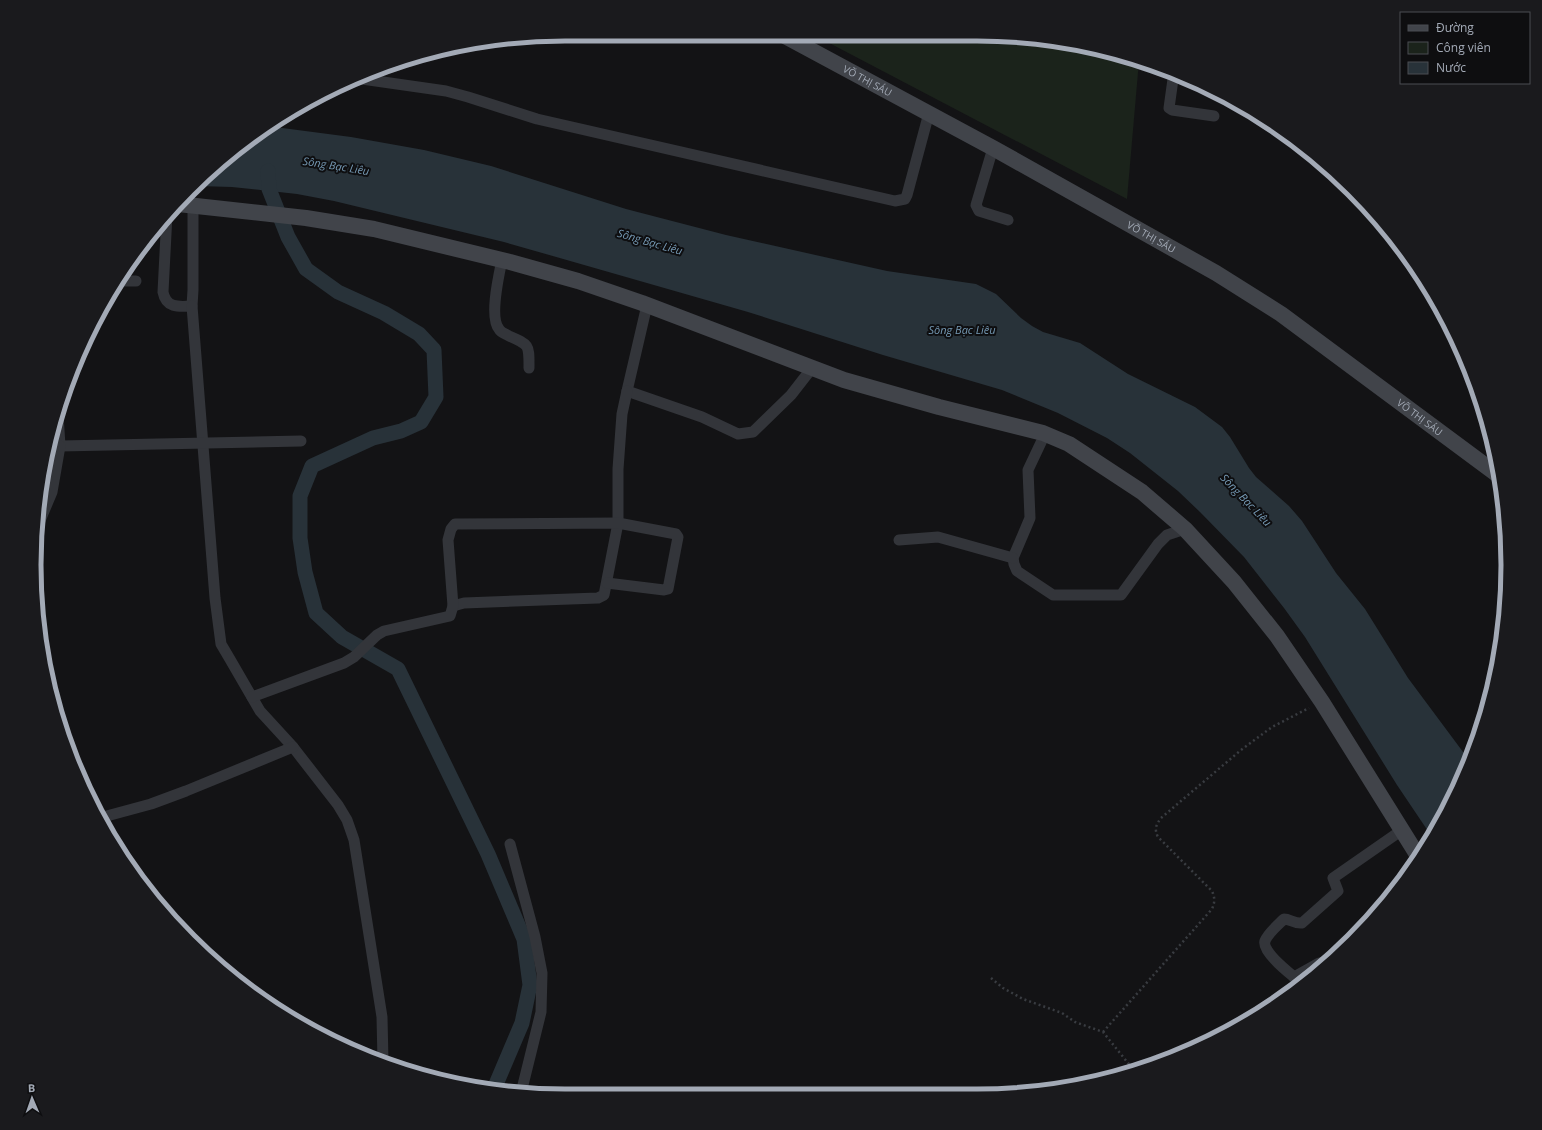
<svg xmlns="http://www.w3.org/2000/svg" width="1542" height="1130" viewBox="0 0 1542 1130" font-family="'Open Sans',sans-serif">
	<rect width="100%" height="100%" fill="#131315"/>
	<polygon fill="#1b231b" points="814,35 1012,35 1114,52 1139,61 1127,199"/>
	<polygon fill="#283239" points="267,126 351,137 424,150 491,166 626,209 726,235 887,271 976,284 996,294 1021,318 1032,326 1043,332 1080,343 1128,374 1195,407 1222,427 1230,437 1249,468 1256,477 1289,506 1302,521 1336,573 1365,609 1408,678 1469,760 1437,830 1432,837 1397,785 1305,637 1284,608 1244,557 1200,512 1178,491 1130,453 1107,438 1058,413 1002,390 883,355 748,312 504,242 334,201 297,194 232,187 198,186"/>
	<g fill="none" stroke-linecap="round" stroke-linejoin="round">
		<polyline stroke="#283239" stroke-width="15" points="268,171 269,189 288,237 306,269 338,292 384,313 419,334 434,350 436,397 421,422 401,431 373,438 312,466 300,496 300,538 305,572 316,613 342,637 398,669 488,854 524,939 530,985 522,1023 494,1089"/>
		<g stroke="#393c41" stroke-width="2.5" stroke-dasharray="2 3" stroke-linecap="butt">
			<polyline points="991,978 1003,988 1023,999 1062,1013 1075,1022 1103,1032 1132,1068"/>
			<path d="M 1103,1032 L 1212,909 C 1215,902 1215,898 1212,891 L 1158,837 C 1154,829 1156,825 1161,818 L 1241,750 L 1272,727 L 1309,708"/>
		</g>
		<g stroke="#33353a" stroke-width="11">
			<polyline points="1174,72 1169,108 1172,110 1214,116"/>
			<polyline points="355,78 446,91 468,97 537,119 895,201 905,199 907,195 929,113"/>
			<polyline points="993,148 976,205 979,211 1008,220"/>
			<path d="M 167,214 L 163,292 C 166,308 178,307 192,306 L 193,290 L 193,205"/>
			<path d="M 502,260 C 499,275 489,317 499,329 C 501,333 506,334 509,336 C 530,345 529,345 529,368"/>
			<polyline points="122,281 136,281"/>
			<polyline points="647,305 627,391 702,417 738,434 753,432 791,395 812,368"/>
			<polyline points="192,306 215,598 221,644 231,661 260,711 293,747 338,805 347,820 354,840 382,1017 383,1061"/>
			<polyline points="58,414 60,446 301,441"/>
			<polyline points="1045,434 1028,470 1030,518 1013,558 1014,564 1017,571 1053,595 1121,595 1158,544 1167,535 1185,529"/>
			<polyline points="39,523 52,492 60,446"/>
			<polyline points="899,540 938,537 1013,558"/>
			<polyline points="453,606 464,603 598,598 604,595 618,523 618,469 622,414 627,391"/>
			<polyline points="252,697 344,663 354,657 377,635 384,631 450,616 453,606 448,540 451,529 455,524 618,523 676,534 678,537 668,589 664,590 607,583"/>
			<polyline points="103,817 151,804 186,791 293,747"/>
			<polyline points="510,844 535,937 542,973 541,1012 521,1093"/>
			<polyline points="1294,977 1319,963 1328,961"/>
			<path d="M 1303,984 C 1294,977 1261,952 1265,941 C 1268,933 1278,925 1284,919 C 1290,919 1295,924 1302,923 L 1338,891 L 1333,878 L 1402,830"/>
		</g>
		<g stroke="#41444a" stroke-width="16">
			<path id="s1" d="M 783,35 L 993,148 L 1216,273 L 1281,314 L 1498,475"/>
			<polyline points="178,204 306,218 374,229 510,262 578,281 642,303 844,380 939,407 1043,433 1069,444 1142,492 1185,529 1234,582 1277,636 1322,702 1418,856"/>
		</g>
	</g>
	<g text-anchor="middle" stroke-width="4" stroke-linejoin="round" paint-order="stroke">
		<g font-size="10" fill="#a3aab6" stroke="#0e0e10">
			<text dy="4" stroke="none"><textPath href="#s1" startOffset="96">VÕ THỊ SÁU</textPath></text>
			<text dy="4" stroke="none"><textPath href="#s1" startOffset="420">VÕ THỊ SÁU</textPath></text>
			<text dy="4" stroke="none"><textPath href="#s1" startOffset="744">VÕ THỊ SÁU</textPath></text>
		</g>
		<g font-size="11" font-style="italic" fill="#769ab5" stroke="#0e0e10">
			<text transform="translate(336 166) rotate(9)" y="4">Sông Bạc Liêu</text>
			<text transform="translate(650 242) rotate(16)" y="4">Sông Bạc Liêu</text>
			<text x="962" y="334">Sông Bạc Liêu</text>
			<text transform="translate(1246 500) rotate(46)" y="4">Sông Bạc Liêu</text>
		</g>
	</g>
	<path d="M0 0H1542V1130H0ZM565 41H977A524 524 0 0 1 1501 565V565A524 524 0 0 1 977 1089H565A524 524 0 0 1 41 565V565A524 524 0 0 1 565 41Z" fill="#1a1a1d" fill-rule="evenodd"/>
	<path fill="none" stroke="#a3aab6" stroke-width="5" d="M565 41H977A524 524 0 0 1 1501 565V565A524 524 0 0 1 977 1089H565A524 524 0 0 1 41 565V565A524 524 0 0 1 565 41Z"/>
	<rect x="1400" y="12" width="130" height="72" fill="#0e0e10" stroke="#4a4c52"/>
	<rect x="1408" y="25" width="20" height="6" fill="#41444a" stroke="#4a4c52"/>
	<text x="1436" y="32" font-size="12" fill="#a3aab6">Đường</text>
	<rect x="1408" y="42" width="20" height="12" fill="#1b231b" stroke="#4a4c52"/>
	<text x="1436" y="52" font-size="12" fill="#a3aab6">Công viên</text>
	<rect x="1408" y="62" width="20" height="12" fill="#283239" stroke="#4a4c52"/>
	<text x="1436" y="72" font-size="12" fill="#a3aab6">Nước</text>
	<g transform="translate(32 1098) rotate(358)" stroke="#0e0e10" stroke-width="3" paint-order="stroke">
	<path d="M0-3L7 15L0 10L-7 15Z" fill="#a3aab6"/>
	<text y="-6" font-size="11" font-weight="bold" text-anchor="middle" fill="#a3aab6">B</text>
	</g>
</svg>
